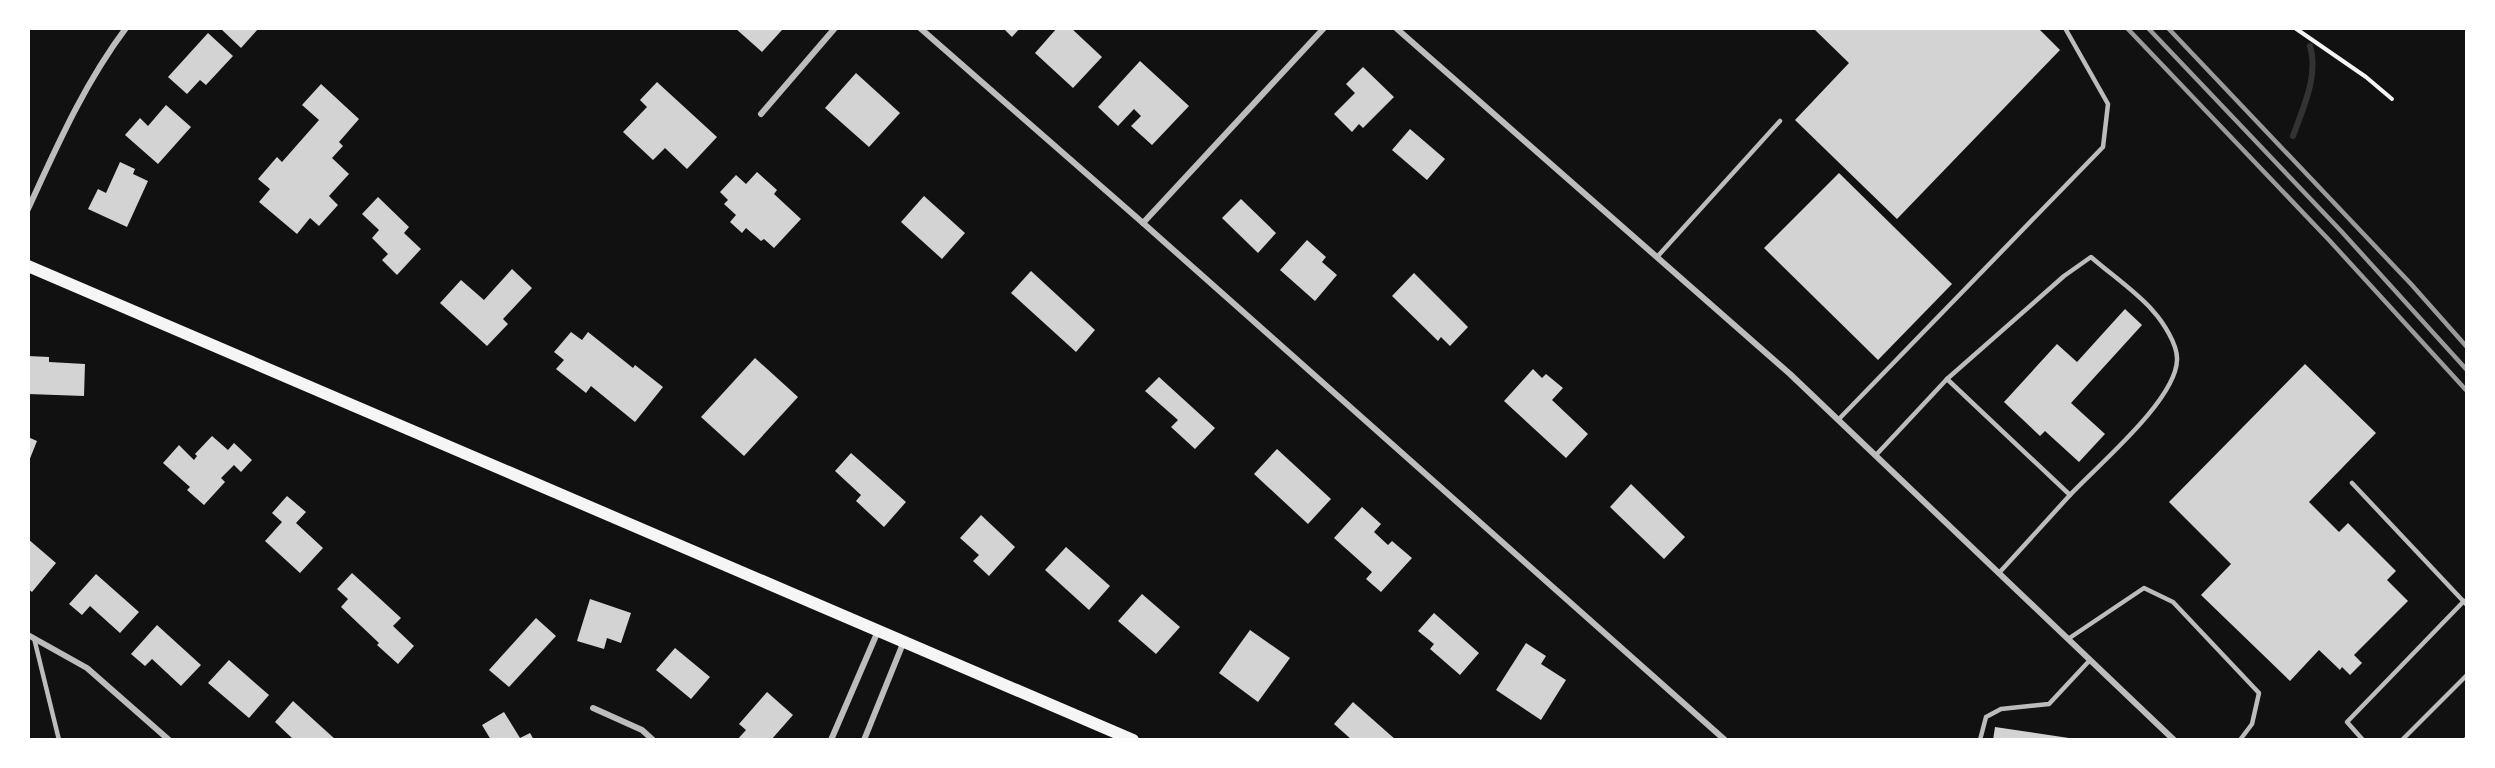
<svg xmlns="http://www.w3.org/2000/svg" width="2495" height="768" viewBox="0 0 2495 768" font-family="'Exo 2',sans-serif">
	<rect width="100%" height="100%" fill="#111"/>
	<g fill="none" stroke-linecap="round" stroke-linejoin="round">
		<path stroke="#333" stroke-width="6" d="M 2293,136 C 2303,108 2319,75 2310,46"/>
	</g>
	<g fill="#d3d3d3">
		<polygon points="220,28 259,28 241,48"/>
		<polygon points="735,28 781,28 782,30 762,52"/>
		<polygon points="1003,28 1020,28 1012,37"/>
		<polygon points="1057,28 1071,28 1102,57 1073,88 1035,53"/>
		<polygon points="1813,28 2038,28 2060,50 1897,219 1795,120 1849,63"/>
		<polygon points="208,33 233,56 206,85 200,80 187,94 168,77"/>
		<polygon points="1140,61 1189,106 1152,145 1131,126 1141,116 1134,109 1118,126 1098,107"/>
		<polygon points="1363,67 1394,97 1363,128 1359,124 1352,132 1334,114 1355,93 1346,84"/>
		<polygon points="856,73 900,113 869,147 825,108"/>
		<polygon points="657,82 717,137 687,169 665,148 653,160 623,132 647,107 640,100"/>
		<polygon points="321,84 359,119 339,142 343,146 332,158 349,174 329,196 338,205 319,226 310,218 297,234 259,202 270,189 258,179 277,157 282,162 319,120 302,105"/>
		<polygon points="166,105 191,127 158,164 125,135 140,118 148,126"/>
		<polygon points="1410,129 1445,159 1427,180 1392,150"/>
		<polygon points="120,162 135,169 133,174 148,181 127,227 88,209 98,189 106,193"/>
		<polygon points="757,172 777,190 774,194 801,219 774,248 764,239 761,241 746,228 742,233 730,222 736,215 724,204 728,200 720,192 736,175 746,184"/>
		<polygon points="1839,173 1952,284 1878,360 1764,248"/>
		<polygon points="924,196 965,233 942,259 901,222"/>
		<polygon points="378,197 409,227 404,233 421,249 397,275 382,260 388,254 372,238 379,230 362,214"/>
		<polygon points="1241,199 1276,233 1258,253 1222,218"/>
		<polygon points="1307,240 1326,257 1322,262 1337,275 1315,301 1280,270"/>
		<polygon points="512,269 532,288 503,319 508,324 487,346 440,303 461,280 484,300"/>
		<polygon points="1031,271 1095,330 1076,352 1011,293"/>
		<polygon points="1414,273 1468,327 1450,346 1441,337 1438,341 1392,296"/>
		<polygon points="2125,309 2142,325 2071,403 2105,434 2079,462 2045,431 2040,436 2004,402 2057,344 2077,362"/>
		<polygon points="571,332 582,340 588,332 633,368 635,365 663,387 635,422 591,386 586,393 556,369 564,360 554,352"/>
		<polygon points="28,356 49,357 49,362 85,364 84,396 28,394"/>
		<polygon points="755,358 798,397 744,456 701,417"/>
		<polygon points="2305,364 2376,433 2309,502 2339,532 2348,523 2396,571 2387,580 2408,601 2354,655 2362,663 2350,675 2342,667 2340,670 2319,650 2290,681 2201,595 2231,564 2169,502"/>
		<polygon points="1533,369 1542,378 1546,374 1563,388 1552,400 1588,434 1566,458 1504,401"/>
		<polygon points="1159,377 1215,428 1195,449 1171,427 1178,420 1145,391"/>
		<polygon points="212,436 228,450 234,443 252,460 241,472 234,465 221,478 225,482 204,505 187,490 190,487 163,463 179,445 194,460 197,456 195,454"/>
		<polygon points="28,437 37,441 29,461 28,461"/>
		<polygon points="1277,449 1331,499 1308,524 1254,474"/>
		<polygon points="851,453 906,502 884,527 856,501 861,495 835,471"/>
		<polygon points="1631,484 1685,537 1664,559 1610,507"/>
		<polygon points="287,496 306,512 296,523 323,548 300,573 265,541 282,522 272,513"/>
		<polygon points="1362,507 1381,524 1374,532 1388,545 1392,541 1412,558 1381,592 1366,579 1372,572 1334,538"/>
		<polygon points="981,515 1015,547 989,576 973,561 979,555 960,538"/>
		<polygon points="28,539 56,563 32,592 28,589"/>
		<polygon points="1066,547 1110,586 1089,610 1045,570"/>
		<polygon points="352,573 401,618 393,626 414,646 398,664 377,645 379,643 341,607 348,599 337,589"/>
		<polygon points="96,574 139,612 120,633 90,606 82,615 69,604"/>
		<polygon points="1142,594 1180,627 1156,654 1118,621"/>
		<polygon points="590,599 631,613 621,643 607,638 604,649 577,641"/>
		<polygon points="1434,613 1479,653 1460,675 1430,649 1434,644 1418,631"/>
		<polygon points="536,618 556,636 509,687 489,670"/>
		<polygon points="157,625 201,665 181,686 152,659 145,666 131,654"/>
		<polygon points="1250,630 1290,658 1258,702 1219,673"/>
		<polygon points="1526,643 1546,656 1541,664 1566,680 1541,720 1496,690"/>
		<polygon points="675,648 710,677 691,699 656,670"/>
		<polygon points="229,660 269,695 249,718 208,683"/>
		<polygon points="767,692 793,715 771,740 737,740 746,730 739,724"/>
		<polygon points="293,701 336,740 294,740 275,722"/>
		<polygon points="1353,702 1396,740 1352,740 1334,724"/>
		<polygon points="504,712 520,738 530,733 534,740 491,740 482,725"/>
		<polygon points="1995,727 2069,738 2069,740 1993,740"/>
	</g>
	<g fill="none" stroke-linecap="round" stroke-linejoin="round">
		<polyline stroke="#f5f5f5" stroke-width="4" points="2295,28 2366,77 2392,99"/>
		<g stroke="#bcbcbc" stroke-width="4.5">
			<polyline points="1657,257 1780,121"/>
			<path d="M 1947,379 L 2064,276 L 2091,257 C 2109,273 2138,293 2153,311 C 2163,322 2178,345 2177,360 C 2176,400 2098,465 2070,495"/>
			<polyline points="1838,420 2103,147 2108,104 2065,28"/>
			<polyline points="1876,455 1947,379 2070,495 1999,573"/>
			<polyline points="2352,483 2466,604"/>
			<polyline points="34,638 59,740"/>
			<polyline points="2068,639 2144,588 2173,602 2259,693 2252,724 2240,740"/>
			<polyline points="1980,740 1986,717 2001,709 2049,704 2090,660"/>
			<polyline points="2363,740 2347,722 2464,601"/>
			<polyline points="2402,740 2466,676"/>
			<polyline points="2466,740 2466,739"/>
		</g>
		<g stroke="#bcbcbc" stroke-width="6">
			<polyline points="920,28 1143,223 1725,740"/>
			<polyline points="1396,28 1790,374 2174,740"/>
			<polyline points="761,114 835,28"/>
			<path d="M 28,209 C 57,146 84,84 126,28"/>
			<polyline points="1143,223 1324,28"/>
			<polyline points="28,635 87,668 169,740"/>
			<polyline points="593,708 642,730 653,740"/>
			<polyline points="831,740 878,631"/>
			<polyline points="864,740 904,641"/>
		</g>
		<polyline stroke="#f5f5f5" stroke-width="12" points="28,266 1133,740"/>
		<g stroke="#9a9a9a" stroke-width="4.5">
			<polyline points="2127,28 2329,240 2466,390"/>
			<polyline points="2148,28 2341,231 2466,369"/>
			<polyline points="2168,28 2411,284 2466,346"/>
		</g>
	</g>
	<rect width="2495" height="768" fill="none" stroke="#ffffff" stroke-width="60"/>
</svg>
